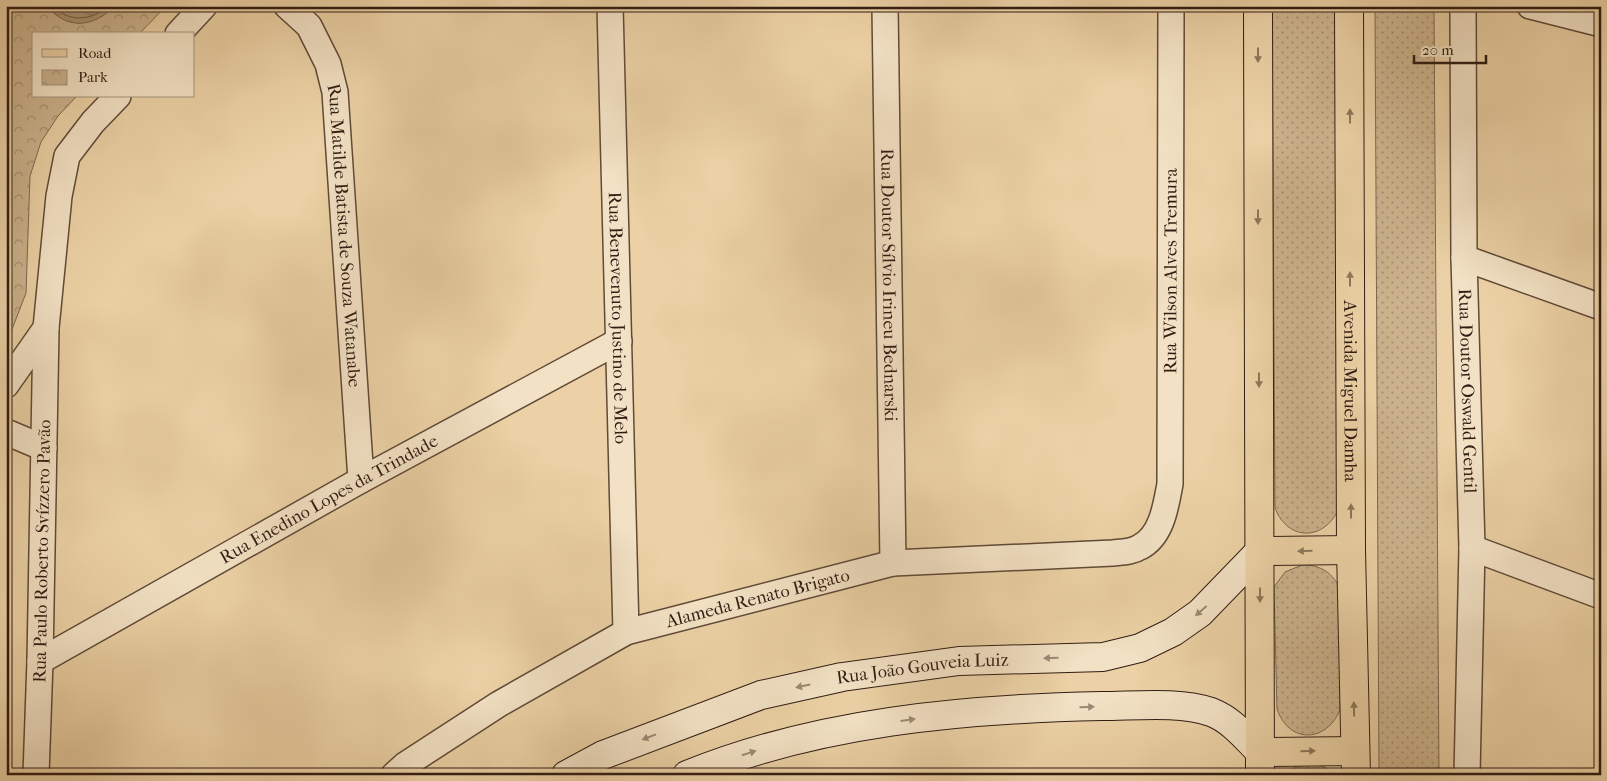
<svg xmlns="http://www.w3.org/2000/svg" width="1607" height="781" viewBox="0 0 1607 781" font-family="'IM FELL French Canon',serif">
	<defs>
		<pattern id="grass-dots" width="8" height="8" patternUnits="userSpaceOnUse" patternTransform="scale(1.25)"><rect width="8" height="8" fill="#cbb28c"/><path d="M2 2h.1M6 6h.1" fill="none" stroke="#a59071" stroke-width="1.8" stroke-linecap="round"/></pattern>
		<pattern id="park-crowns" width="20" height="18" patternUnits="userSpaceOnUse" patternTransform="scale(1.25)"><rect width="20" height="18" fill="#cbb28c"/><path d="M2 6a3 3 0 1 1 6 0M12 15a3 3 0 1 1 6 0" fill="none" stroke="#a59071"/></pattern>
		<pattern id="water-ripples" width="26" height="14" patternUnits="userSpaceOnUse" patternTransform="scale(1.25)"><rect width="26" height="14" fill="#ac9474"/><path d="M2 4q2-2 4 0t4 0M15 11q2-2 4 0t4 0" fill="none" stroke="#8d785e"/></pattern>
	</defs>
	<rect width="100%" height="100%" fill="#ebd1a5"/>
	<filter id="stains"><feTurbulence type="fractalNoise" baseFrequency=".004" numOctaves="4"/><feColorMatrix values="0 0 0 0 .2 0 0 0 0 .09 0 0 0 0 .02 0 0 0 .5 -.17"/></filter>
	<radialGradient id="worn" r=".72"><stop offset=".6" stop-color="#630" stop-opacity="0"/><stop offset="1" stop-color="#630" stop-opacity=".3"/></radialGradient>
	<g fill="url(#grass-dots)" stroke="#7e6850">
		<path d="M 1272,6 L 1337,6 L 1339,508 C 1325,541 1288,542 1275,508 Z"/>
		<polygon points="1375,6 1434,6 1439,775 1379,775"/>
		<path d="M 1302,565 C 1320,565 1330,571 1339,586 L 1340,710 C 1326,743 1289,744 1277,709 L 1274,587 L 1285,572 Z"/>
		<path d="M 1306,764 C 1318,764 1326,766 1335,775 L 1284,775 L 1296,766 Z"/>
	</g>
	<polygon fill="url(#park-crowns)" stroke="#7e6850" points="6,6 166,6 139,34 34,34 34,96 77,96 58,116 41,142 30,176 26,293 6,345"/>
	<path fill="url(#water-ripples)" stroke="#7b644e" d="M 46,6 L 115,6 C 92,28 68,30 46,6 Z"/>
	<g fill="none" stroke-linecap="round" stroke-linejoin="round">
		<path stroke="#6e5844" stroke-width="1" d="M 52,6 C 68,22 91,22 108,6"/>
		<defs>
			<g id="street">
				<path id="s1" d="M 287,6 L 309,26 L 328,64 L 335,92 L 361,480"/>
				<path id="s2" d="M 610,6 L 626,632"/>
				<path id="s3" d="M 885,6 L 893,563"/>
				<path id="s4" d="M 1463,6 L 1464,258 L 1472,548 L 1467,775"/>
				<polyline points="1530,6 1601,24"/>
				<polyline points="178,34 204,6"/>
				<polyline points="1464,258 1601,307"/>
				<polyline points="6,385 46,328 59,196 67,156 93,122 118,96"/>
				<polyline points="6,432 44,448"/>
				<polyline points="1472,548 1601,596"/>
				<path id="s5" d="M 40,661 L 361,480 L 619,341"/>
				<path id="s6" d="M 36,775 L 40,661 L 46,328"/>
				<path id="s7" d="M 394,775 L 405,765 L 499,704 L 626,632 L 893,563 L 1113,553 C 1122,552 1132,552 1140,547 C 1162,536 1166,505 1170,484 L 1171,6"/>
			</g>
			<g id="secondary">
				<path id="s8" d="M 566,775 L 603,755 L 761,695 L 842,677 L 959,661 L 1103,657 L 1140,648 L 1173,632 L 1200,613 L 1260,551"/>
				<path d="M 687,775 C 818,722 961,709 1102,706 C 1134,706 1180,701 1211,712 C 1232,720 1245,737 1260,752"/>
			</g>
			<g id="primary">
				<polyline points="1258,6 1260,775"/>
				<path id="s9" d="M 1349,6 L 1351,550 L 1356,775"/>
				<polyline points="1260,551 1351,550"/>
				<polyline points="1260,752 1355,751"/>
			</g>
		</defs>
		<use href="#street" stroke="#604a38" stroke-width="28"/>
		<use href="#secondary" stroke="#311d14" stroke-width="30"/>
		<use href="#primary" stroke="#311d14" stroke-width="30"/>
		<use href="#street" stroke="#f2e1c4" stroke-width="25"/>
		<use href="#secondary" stroke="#f2e1c4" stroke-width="28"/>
		<use href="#primary" stroke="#ebd1a5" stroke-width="28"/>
	</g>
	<defs><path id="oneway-solid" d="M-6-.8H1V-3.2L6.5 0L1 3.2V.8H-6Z" transform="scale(1.25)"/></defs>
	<g fill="#8e775c">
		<use href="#oneway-solid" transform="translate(1258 55) rotate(90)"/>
		<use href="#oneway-solid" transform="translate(1350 116) rotate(-90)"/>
		<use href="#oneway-solid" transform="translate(1258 217) rotate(90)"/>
		<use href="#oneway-solid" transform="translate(1350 279) rotate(-90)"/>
		<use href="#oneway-solid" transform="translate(1259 380) rotate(90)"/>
		<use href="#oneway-solid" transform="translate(1351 511) rotate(-90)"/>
		<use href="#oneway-solid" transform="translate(1305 551) rotate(179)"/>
		<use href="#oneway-solid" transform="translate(1260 595) rotate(90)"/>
		<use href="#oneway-solid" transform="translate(1354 709) rotate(-91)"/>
		<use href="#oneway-solid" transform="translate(1308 751) rotate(-1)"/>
	</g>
	<g fill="#9b8975">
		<use href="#oneway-solid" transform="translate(1201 611) rotate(139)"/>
		<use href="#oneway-solid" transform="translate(1051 658) rotate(178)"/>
		<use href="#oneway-solid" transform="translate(803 686) rotate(168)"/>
		<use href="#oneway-solid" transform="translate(1087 707) rotate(-1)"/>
		<use href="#oneway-solid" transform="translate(908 720) rotate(-8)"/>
		<use href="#oneway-solid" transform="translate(649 737) rotate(159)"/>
		<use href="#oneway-solid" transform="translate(749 753) rotate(-18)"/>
	</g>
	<g text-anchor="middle" stroke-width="4" stroke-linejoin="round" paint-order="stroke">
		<g font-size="18" fill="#311d14" stroke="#f2e1c4">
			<text dy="6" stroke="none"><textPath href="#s1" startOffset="245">Rua Matilde Batista de Souza Watanabe</textPath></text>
			<text dy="6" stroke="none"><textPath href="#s7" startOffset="1082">Rua Wilson Alves Tremura</textPath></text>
			<text dy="6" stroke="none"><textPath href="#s3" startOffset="279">Rua Doutor Sílvio Irineu Bednarski</textPath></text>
			<text dy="6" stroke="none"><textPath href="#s2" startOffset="312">Rua Benevenuto Justino de Melo</textPath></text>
			<text dy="6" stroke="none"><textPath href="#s9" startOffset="385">Avenida Miguel Damha</textPath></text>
			<text dy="6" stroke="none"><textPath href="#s4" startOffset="385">Rua Doutor Oswald Gentil</textPath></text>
			<text dy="6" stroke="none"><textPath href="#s5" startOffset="331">Rua Enedino Lopes da Trindade</textPath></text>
			<text dy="6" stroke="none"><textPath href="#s6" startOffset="224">Rua Paulo Roberto Svízzero Pavão</textPath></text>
			<text dy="6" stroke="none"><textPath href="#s7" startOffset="409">Alameda Renato Brigato</textPath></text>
			<text dy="6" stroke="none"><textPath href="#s8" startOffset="375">Rua João Gouveia Luiz</textPath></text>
		</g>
	</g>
	<rect width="1607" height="781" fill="none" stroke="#ebd1a5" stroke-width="25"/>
	<rect x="8" y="8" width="1592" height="766" fill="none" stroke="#311d14" stroke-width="2.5"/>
	<rect x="12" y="12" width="1582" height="756" fill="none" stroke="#311d14"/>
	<rect x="32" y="32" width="162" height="65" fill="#f2e1c4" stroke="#a5937e"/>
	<rect x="42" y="49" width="25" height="8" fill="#ebd1a5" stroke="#a5937e"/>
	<text x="78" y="58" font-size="15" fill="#311d14">Road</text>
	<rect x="42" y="70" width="25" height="15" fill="url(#park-crowns)" stroke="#a5937e"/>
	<text x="78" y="82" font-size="15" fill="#311d14">Park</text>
	<path d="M1414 55v8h72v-8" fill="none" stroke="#311d14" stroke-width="2.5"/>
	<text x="1422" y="55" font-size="15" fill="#311d14" stroke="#f2e1c4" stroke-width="4" paint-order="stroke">20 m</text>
	<rect width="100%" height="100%" filter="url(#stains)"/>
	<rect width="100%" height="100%" fill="url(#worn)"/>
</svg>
